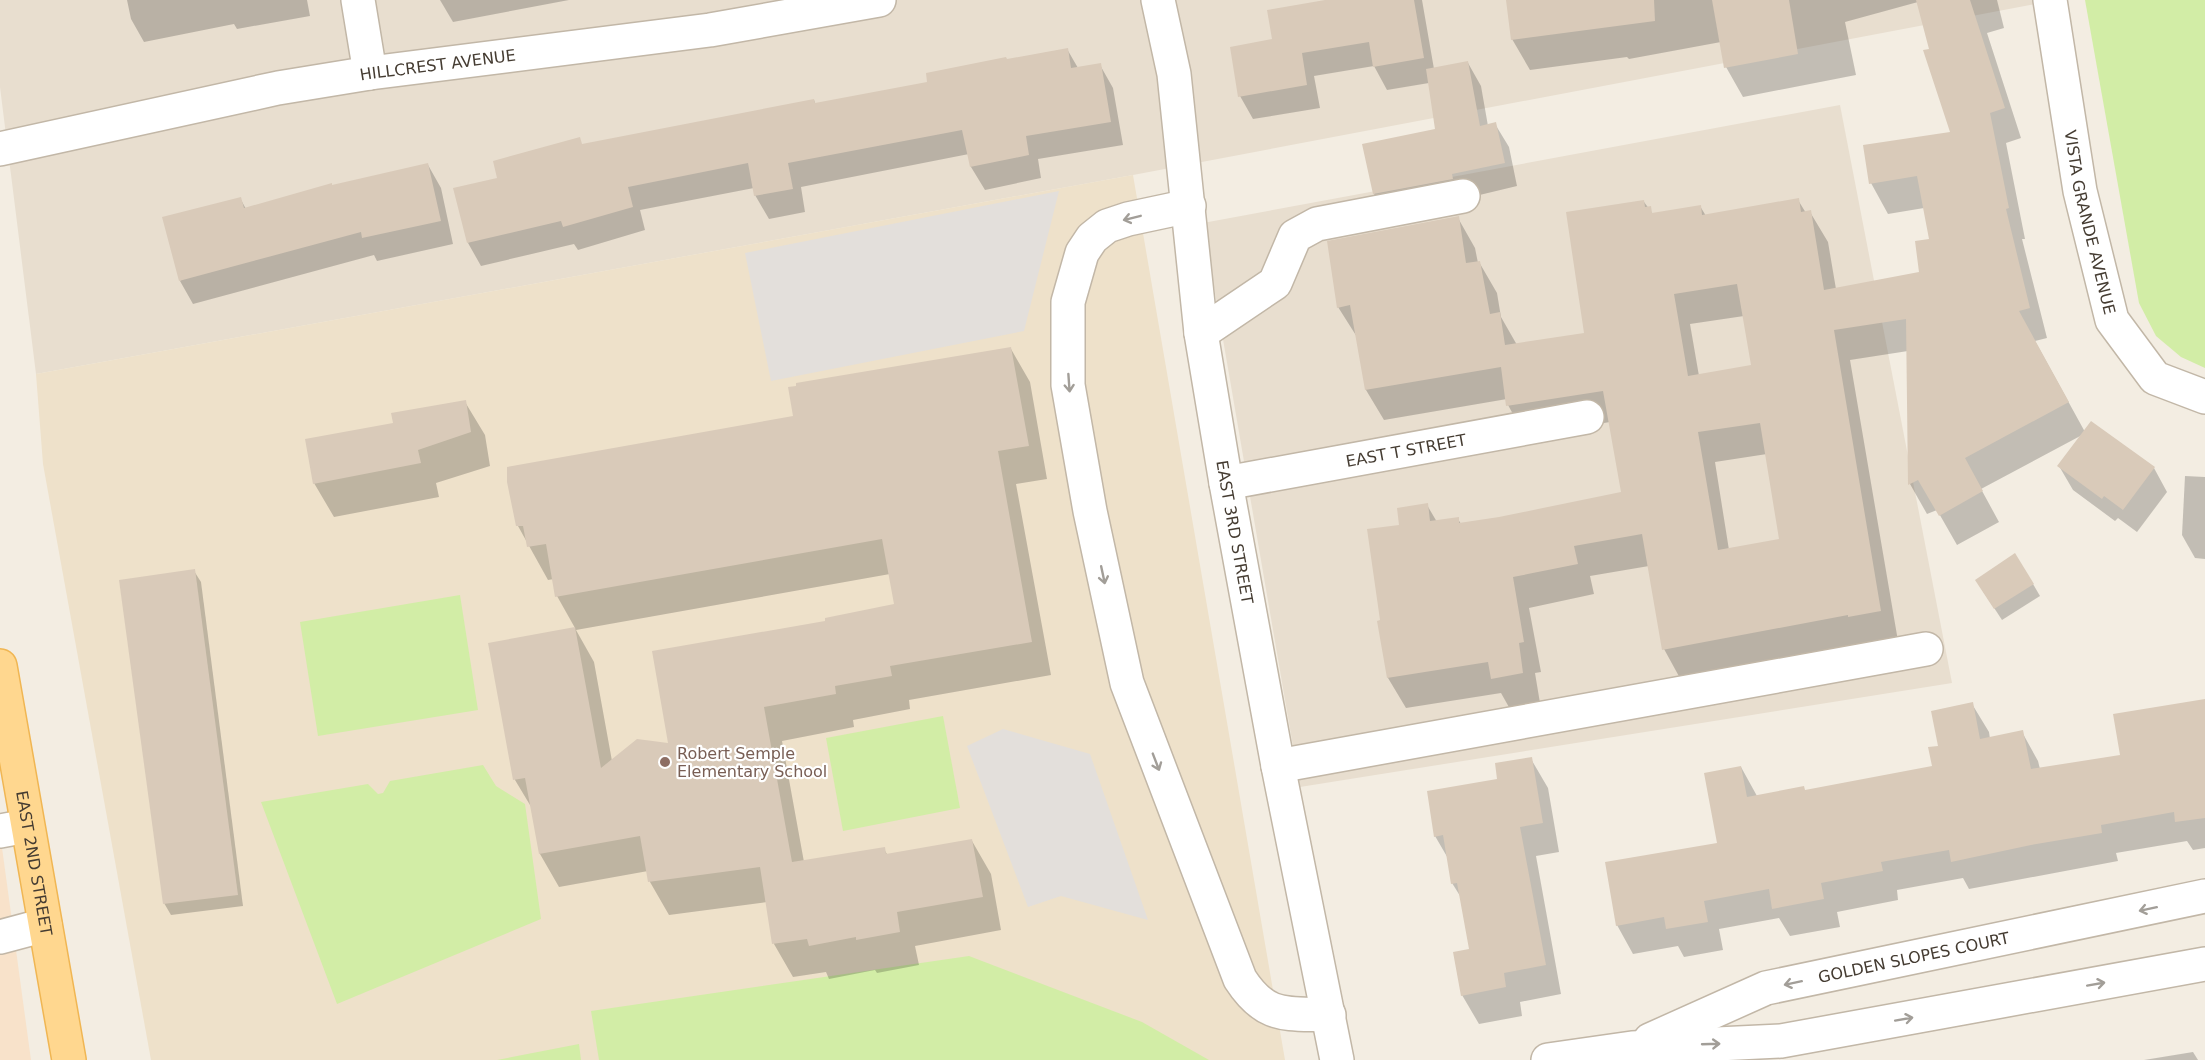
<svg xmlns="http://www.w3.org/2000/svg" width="2205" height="1060" viewBox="0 0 2205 1060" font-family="'DejaVu Sans',sans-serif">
	<rect width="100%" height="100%" fill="#f3ede2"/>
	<g fill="#e8decf">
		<polygon points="0,0 2057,0 1133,175 36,374 0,87"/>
		<polygon points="1840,105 1952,683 1300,787 1203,223"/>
	</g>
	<polygon fill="#f8e2ca" points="0,833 31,1060 0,1060"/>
	<polygon fill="#eee1ca" points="1133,175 1285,1060 151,1060 43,464 36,374"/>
	<g fill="#d2eda6">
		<polygon points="2085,0 2205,0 2205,368 2181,357 2156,336 2139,303"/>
		<polygon points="460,595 478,710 318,736 300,622"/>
		<polygon points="943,716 960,808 843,831 826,738"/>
		<polygon points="483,765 496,786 525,804 541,919 337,1004 261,802 368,784 378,794 383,793 390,781"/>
		<polygon points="969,956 1142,1022 1209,1060 599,1060 591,1011"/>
		<polygon points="579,1044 581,1060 497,1060"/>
	</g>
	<g fill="#e3dfdb">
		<polygon points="1059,191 1024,331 771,381 745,253"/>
		<polygon points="1003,729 1090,754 1148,920 1061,896 1028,907 967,746"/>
	</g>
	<g fill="#0003" fill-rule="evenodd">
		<polygon points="127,0 307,0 310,16 237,29 234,24 144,42 131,19"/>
		<polygon points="440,0 569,0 453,22"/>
		<polygon points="1331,0 1422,0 1434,69 1468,63 1481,86 1488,126 1495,124 1509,147 1517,186 1388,217 1374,194 1437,130 1429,83 1387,90 1374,66 1314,76 1320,108 1253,119 1240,96 1274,41"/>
		<path d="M 1507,0 L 1997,0 L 2004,28 L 1987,33 L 2021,138 L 2006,143 L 2025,239 L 2022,239 L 2047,338 L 2035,341 L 2085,432 L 2154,468 L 2167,492 L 2137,532 L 2118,518 L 2115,521 L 2073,490 L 2059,466 L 2084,434 L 1981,489 L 1999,522 L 1957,545 L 1937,510 L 1927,514 L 1910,484 L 1908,351 L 1850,360 L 1898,641 L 1681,680 L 1664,649 L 1649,566 L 1590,576 L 1594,594 L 1529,608 L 1541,672 L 1535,673 L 1540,703 L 1510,709 L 1501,693 L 1406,708 L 1388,678 L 1382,621 L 1401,526 L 1427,505 L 1437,522 L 1458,519 L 1461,524 L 1499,519 L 1622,493 L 1610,422 L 1525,436 L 1508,405 L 1507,399 L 1384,420 L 1366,390 L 1357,337 L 1338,307 L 1458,218 L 1475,248 L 1478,263 L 1479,262 L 1497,293 L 1501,317 L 1517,345 L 1586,334 L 1644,202 L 1653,214 L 1700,206 L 1706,216 L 1798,200 L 1806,213 L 1810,212 L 1828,242 L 1836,289 L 1921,273 L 1931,240 L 1924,208 L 1888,214 L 1871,183 L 1952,133 L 1918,2 L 1845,22 L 1856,75 L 1743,97 L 1726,67 L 1721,42 L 1629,59 L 1627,57 L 1530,70 L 1512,39 ZM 1744,316 L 1752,366 L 1699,376 L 1690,324 ZM 1767,454 L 1781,540 L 1729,550 L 1715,462 Z"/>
		<polygon points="1067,49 1078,68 1100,65 1113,88 1123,145 1038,159 1041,178 985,190 971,167 969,154 801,187 805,212 769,219 755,195 754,188 640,210 645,230 578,250 574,244 481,266 468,243 499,179 583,145 814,100 816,105 929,83 1007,60"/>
		<polygon points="428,165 441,188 453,244 377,261 374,255 193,304 180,281 240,198 246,209 332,186"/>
		<path d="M 1011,349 L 1030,382 L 1047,479 L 1016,484 L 1051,675 L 909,700 L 910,709 L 853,720 L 854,727 L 782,741 L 804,862 L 884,849 L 888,856 L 972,841 L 991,874 L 1001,930 L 915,946 L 919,965 L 877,973 L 875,970 L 829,979 L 826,972 L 793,977 L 774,944 L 767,902 L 669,915 L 650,882 L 648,871 L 559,887 L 540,854 L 533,810 L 515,780 L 489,644 L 575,628 L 557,596 L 554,579 L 548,580 L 518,526 L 507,469 L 795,417 ZM 890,574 L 895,605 L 827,622 L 669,745 L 612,761 L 594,662 L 576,630 Z"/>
		<polygon points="465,402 485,435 490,466 436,483 439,497 334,517 314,483 395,424"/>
		<polygon points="2185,476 2205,477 2205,559 2195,558 2182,535"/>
		<polygon points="194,571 201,582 243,906 171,915 164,903"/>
		<polygon points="2033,584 2040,596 2002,620 1983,591"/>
		<polygon points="2205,701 2205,848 2193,850 2187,841 2116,853 2118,861 1969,889 1963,878 1897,890 1898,900 1837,912 1840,927 1790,936 1779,918 1719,929 1723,950 1684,957 1678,946 1633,954 1617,925 1719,844 1741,767 1757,796 1805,791 1934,767 1939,747 1972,704 1989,732 1990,739 2022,732 2038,761 2040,769 2122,756"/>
		<polygon points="1531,759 1548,788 1559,852 1536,856 1561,994 1520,1002 1522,1016 1479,1024 1462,995 1471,950 1462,899 1452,883 1449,860 1435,836 1499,780"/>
		<polygon points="2193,1052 2198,1060 2144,1060"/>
	</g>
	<g fill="#d9cab9" fill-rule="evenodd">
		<polygon points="1325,0 1414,0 1424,58 1373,67 1369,42 1302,53 1307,85 1238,97 1230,47 1272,39 1267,10"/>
		<polygon points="1506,0 1654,0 1655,21 1511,40"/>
		<polygon points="1712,0 1789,0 1798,54 1724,68"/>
		<path d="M 1916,0 L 1970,0 L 2005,108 L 1990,113 L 2009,208 L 2006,209 L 2030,308 L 2019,311 L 2069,402 L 1965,458 L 1983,491 L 1939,516 L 1918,480 L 1908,485 L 1906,319 L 1834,330 L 1881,611 L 1848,617 L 1848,615 L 1662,650 L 1642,534 L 1574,546 L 1578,564 L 1513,577 L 1524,642 L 1519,643 L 1523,673 L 1491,679 L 1488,662 L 1387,678 L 1377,621 L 1380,620 L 1367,529 L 1399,525 L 1397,508 L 1428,503 L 1430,521 L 1459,517 L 1459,523 L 1499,517 L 1621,492 L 1603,391 L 1506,406 L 1501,367 L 1365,390 L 1350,305 L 1337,308 L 1327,241 L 1459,216 L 1466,263 L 1480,261 L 1490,314 L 1500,312 L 1505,345 L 1584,333 L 1566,212 L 1644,200 L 1645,207 L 1651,206 L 1652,213 L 1701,205 L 1702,215 L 1799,198 L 1801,212 L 1811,210 L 1824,290 L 1919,272 L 1915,241 L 1929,239 L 1917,176 L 1869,184 L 1863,145 L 1950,132 L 1923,50 L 1929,49 ZM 1737,284 L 1751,365 L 1688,376 L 1674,294 ZM 1760,423 L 1779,539 L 1718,550 L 1698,432 Z"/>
		<polygon points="1068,48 1071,68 1101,63 1111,122 1026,136 1029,155 970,167 962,130 788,163 793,189 754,196 748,163 628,187 633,207 563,227 561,221 467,243 453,188 497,178 493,161 580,137 582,144 814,99 815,103 927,82 926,73 1006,57 1007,59"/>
		<polygon points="1468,61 1480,126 1496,122 1505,163 1452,174 1453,179 1373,194 1362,144 1435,129 1426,69"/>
		<polygon points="428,163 441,221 362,238 361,232 179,281 162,217 241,197 244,208 332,183 332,185"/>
		<polygon points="1011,347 1029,446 998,451 1032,642 890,666 892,676 835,686 836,694 764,707 792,862 885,847 886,854 972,839 983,897 897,912 900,932 856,940 856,937 809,946 807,939 772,944 760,867 648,882 640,836 539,854 525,778 513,780 488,643 575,627 601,768 637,739 668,743 652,651 825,621 825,618 894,604 882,539 555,597 546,544 527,547 523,526 516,526 507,482 507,467 793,416 788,387 796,386 796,383"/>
		<polygon points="466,400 471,432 418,450 421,463 313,484 305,439 393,423 391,413"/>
		<polygon points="2091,421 2155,467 2123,510 2104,496 2102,499 2057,466"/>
		<polygon points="2015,553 2034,584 1994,609 1975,580"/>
		<polygon points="195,569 238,895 163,904 119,580"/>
		<polygon points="2205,699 2205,818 2175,822 2174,812 2101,825 2102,833 2031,845 1951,862 1949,850 1881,862 1883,871 1821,883 1824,899 1772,909 1769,889 1704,901 1708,922 1666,929 1664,917 1616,926 1605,862 1717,843 1704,773 1741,766 1747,797 1804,786 1805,790 1932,766 1928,747 1938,746 1931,711 1973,702 1980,739 2023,730 2031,769 2120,755 2113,714"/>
		<polygon points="1532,757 1543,823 1520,827 1546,965 1504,973 1506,987 1461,996 1453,952 1469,949 1457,883 1451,884 1443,835 1434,837 1427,791 1497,779 1495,763"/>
	</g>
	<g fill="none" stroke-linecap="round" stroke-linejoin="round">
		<defs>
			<g id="minor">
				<polyline points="358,0 370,73"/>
				<path id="s1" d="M 1158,0 L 1174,74 L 1201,333 L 1226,483 L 1278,766 L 1337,1060"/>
				<path id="s2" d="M 2050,0 L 2080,191 L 2112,320 L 2155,378 L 2205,397"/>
				<path id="s3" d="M 0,149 L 278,88 L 370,73 L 710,30 L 879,0"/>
				<path d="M 1189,206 L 1128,219 L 1107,226 L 1092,238 L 1082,253 L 1068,302 L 1068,385 L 1090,511 L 1127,683 L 1240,979 C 1266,1019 1285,1013 1329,1015"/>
				<polyline points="1201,333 1275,283 1295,236 1317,224 1463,196"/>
				<path id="s4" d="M 1226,483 L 1587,417"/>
				<polyline points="1278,766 1926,649"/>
				<polyline points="0,831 27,826"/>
				<polyline points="0,937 45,925"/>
				<path id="s5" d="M 1650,1040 L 1766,988 L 2205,896"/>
				<polyline points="1548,1060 1632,1048 1781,1041 2205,964"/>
			</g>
			<g id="major">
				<path id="s6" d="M 0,666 L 69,1060"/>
			</g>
		</defs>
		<use href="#minor" stroke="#c2b7a7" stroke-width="36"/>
		<use href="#major" stroke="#f0b653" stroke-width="36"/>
		<use href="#minor" stroke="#fff" stroke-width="33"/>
		<use href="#major" stroke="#ffd78f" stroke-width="33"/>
	</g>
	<defs><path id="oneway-shaft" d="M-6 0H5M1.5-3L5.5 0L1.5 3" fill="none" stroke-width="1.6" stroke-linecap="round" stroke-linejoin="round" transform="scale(1.5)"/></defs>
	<g stroke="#a29e98">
		<use href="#oneway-shaft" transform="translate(1132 218) rotate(166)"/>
		<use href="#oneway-shaft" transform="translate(1069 383) rotate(86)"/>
		<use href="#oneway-shaft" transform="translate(1103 575) rotate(78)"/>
		<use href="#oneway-shaft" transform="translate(1156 762) rotate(69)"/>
		<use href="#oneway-shaft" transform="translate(2148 909) rotate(168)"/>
		<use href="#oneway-shaft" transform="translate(1793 983) rotate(168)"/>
		<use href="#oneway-shaft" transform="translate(2096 984) rotate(-10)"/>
		<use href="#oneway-shaft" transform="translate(1904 1019) rotate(-10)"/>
		<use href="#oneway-shaft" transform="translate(1711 1044) rotate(-2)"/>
	</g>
	<circle fill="#8d6e63" stroke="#fff" stroke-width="2" cx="665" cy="762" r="6"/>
	<g text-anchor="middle" stroke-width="4.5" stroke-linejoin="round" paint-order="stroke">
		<g font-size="16" fill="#453c32" stroke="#fff">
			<text dy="6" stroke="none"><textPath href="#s3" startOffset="446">HILLCREST AVENUE</textPath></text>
			<text dy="6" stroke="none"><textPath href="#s2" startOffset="226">VISTA GRANDE AVENUE</textPath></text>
			<text dy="6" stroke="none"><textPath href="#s4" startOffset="183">EAST T STREET</textPath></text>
			<text dy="6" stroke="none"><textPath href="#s1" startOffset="538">EAST 3RD STREET</textPath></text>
			<text dy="6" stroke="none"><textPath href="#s6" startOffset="200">EAST 2ND STREET</textPath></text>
			<text dy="6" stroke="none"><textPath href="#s5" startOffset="278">GOLDEN SLOPES COURT</textPath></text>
		</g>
		<g font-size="16" fill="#785e54" stroke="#fff" text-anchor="start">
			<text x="677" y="759">Robert Semple<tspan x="677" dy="18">Elementary School</tspan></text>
		</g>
	</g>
</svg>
